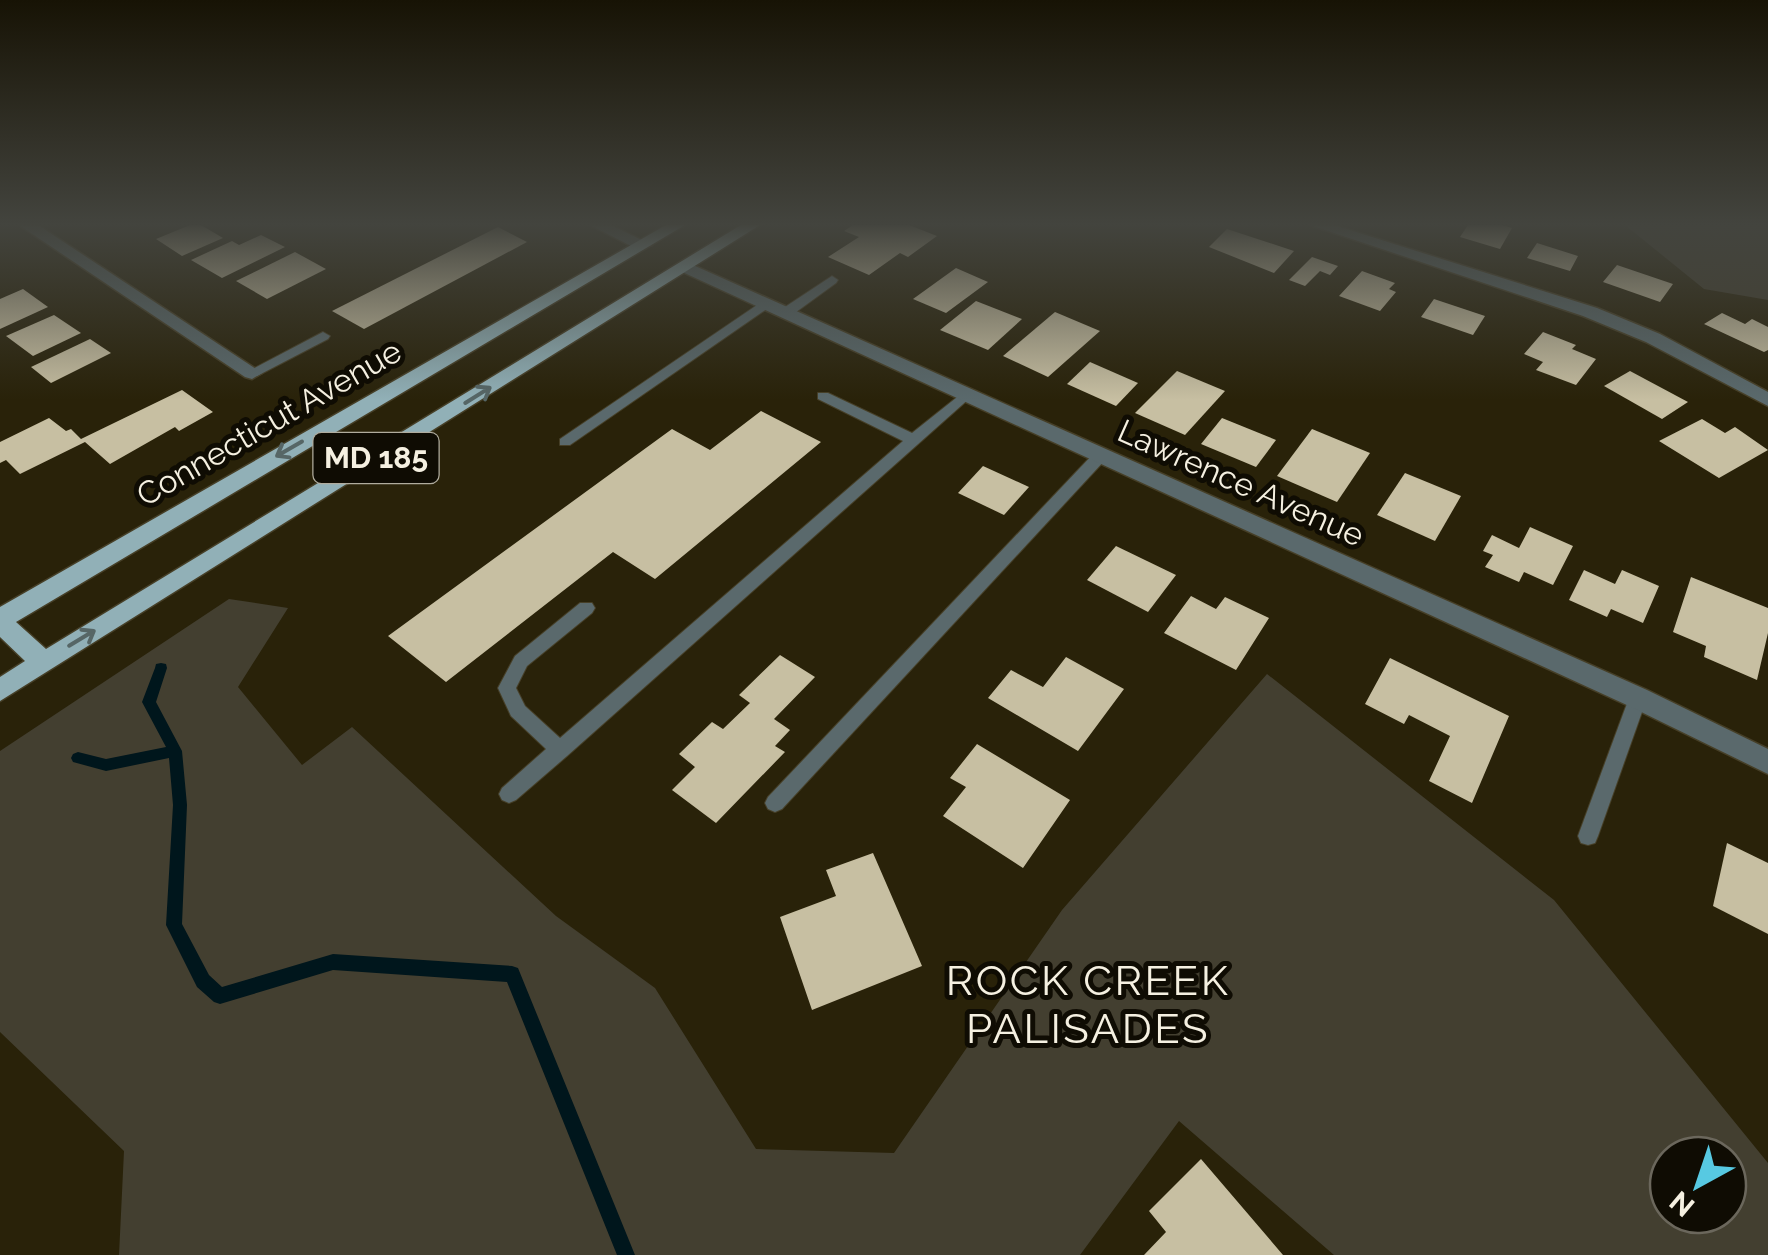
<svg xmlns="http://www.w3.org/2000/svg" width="1768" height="1255" viewBox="0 0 1768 1255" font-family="Raleway,sans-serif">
	<rect width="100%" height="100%" fill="#292209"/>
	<g fill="#433f30" fill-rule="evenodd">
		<polygon points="1625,225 1768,225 1768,300 1704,289"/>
		<path d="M 229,599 L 288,608 L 238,687 L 302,765 L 352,727 L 556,916 L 655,988 L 756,1149 L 894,1153 L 1062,910 L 1267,674 L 1554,900 L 1768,1163 L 1768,1255 L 1334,1255 L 1179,1121 L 1080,1255 L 119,1255 L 124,1151 L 0,1032 L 0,751 ZM 1668,1155 L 1728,1155 L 1728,1215 L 1668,1215 Z"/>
	</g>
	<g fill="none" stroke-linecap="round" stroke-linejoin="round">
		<polygon fill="#00161c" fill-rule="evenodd" points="161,663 166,664 167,668 156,702 182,751 187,805 182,924 209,975 222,987 333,954 512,966 518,968 635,1255 617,1255 507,982 333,970 220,1004 214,1002 197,987 166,925 173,805 169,758 106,771 73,762 71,758 73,754 78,752 106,759 166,747 142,702 155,668 156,664"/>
	</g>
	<g fill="#c7bfa2">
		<polygon points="190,225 201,225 223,238 182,256 156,239"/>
		<polygon points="853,225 909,225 937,236 908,257 900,253 869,275 828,257 859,237 844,231"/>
		<polygon points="1468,225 1502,225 1512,228 1500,249 1460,237"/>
		<polygon points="498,227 527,242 364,329 332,311"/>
		<polygon points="1227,229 1294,251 1274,273 1209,247"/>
		<polygon points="261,235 285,247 222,278 191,260 232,241 239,245"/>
		<polygon points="1537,243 1578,256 1570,271 1527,258"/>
		<polygon points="295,252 326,269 267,299 236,281"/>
		<polygon points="1312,257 1338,266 1330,275 1320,271 1305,286 1289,280"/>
		<polygon points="1617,265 1673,284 1660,302 1603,282"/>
		<polygon points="956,268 988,282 946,313 913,299"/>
		<polygon points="1362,271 1395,283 1389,289 1396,292 1380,311 1339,296"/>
		<polygon points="23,289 48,307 0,329 0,299"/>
		<polygon points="1434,299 1485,316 1473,335 1421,317"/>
		<polygon points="976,301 1022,319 988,350 940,330"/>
		<polygon points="1055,312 1100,331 1048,377 1003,356"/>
		<polygon points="1722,313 1745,324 1752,319 1768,327 1768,350 1764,352 1704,324"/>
		<polygon points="54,315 81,333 33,356 6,336"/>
		<polygon points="1543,332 1576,345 1572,349 1596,359 1576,385 1536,370 1543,362 1524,354"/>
		<polygon points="90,339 111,353 51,383 31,367"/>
		<polygon points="1090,362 1138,383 1116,406 1067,384"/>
		<polygon points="1177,371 1225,391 1185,435 1135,413"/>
		<polygon points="1630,371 1688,402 1662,419 1604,386"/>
		<polygon points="182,390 213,412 179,431 175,427 110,464 85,442 20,474 6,460 0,463 0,442 49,418 66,431 71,429 81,439"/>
		<polygon points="761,411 821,442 655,579 613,552 446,682 388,636 672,429 710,450"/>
		<polygon points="1222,418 1276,440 1256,467 1201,444"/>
		<polygon points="1702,419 1725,433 1735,427 1768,450 1719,478 1659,441"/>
		<polygon points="1312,429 1370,453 1337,502 1277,476"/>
		<polygon points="983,466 1029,487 1004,515 958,493"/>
		<polygon points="1405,473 1461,496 1435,541 1377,515"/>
		<polygon points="1530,527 1573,546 1553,585 1524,572 1519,582 1485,567 1493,555 1483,551 1492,535 1519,548"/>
		<polygon points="1116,546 1176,575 1148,612 1087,580"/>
		<polygon points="1584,570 1615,584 1622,570 1659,586 1643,623 1611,609 1607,617 1569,600"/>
		<polygon points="1691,577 1768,608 1768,633 1757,680 1704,657 1706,646 1673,632"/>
		<polygon points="1191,596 1216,609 1225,597 1269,618 1236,670 1164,633"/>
		<polygon points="780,655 815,677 774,719 790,730 775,746 785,752 716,823 672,790 695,767 679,754 712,722 723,729 750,703 739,695"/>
		<polygon points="1066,657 1124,689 1078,751 988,698 1011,670 1043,687"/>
		<polygon points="1390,658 1509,716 1472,803 1429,781 1450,736 1409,715 1404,724 1365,704"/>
		<polygon points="977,744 1070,800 1023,868 943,816 966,787 950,778"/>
		<polygon points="1727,843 1768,863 1768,934 1713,906"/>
		<polygon points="873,853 922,966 812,1010 780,917 836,896 826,870"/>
		<polygon points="1201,1159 1283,1255 1144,1255 1166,1232 1149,1211"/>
	</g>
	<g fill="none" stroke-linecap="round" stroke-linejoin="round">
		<defs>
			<g id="service">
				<polygon points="832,276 838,280 836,283 792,315 782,315 782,309"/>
				<polygon points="766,299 771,300 771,306 570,445 560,445 560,439"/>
				<polygon points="323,332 330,336 328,339 257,376 247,376 245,373"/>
				<polygon points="966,390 973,394 971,397 567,756 516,800 509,803 502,800 499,794 502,788 546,749 511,716 498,688 515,656 580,603 592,603 595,608 592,613 527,666 516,688 525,706 560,738 903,441 818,399 818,393 828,393 912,433"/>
				<polygon points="1101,450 1109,455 1106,459 782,809 775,812 768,809 765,803 768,797 1096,451"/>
				<polygon points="1638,690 1645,693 1647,698 1598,836 1595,843 1588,845 1581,843 1578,836 1629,698 1631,693"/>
			</g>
			<g id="minor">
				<polygon points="19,225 38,225 262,373 252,379 245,377"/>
				<polygon points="590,225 611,225 652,245 637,249"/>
				<polygon points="1310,225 1334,225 1597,308 1660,334 1768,392 1768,406 1646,342 1583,316"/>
				<polygon points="684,261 1647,690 1768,749 1768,774 1629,706 678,270 675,266"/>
			</g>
			<polygon id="primary" points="666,225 685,225 16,622 46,649 741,225 760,225 0,701 0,677 25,661 0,637 0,607"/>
		</defs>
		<use href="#service" stroke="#463f27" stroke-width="2"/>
		<use href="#minor" stroke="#463f27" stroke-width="3"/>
		<use href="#primary" stroke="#463f27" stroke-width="3"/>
		<use href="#service" fill="#5a696c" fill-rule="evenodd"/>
		<use href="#minor" fill="#5a696c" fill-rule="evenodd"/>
		<use href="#primary" fill="#91b0b7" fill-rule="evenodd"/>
	</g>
	<defs><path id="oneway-shaft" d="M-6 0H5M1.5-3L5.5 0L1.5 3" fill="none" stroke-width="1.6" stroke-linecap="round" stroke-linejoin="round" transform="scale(2.5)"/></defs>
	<g stroke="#566666">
		<use href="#oneway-shaft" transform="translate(478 395) rotate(-32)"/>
		<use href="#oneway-shaft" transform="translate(289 449) rotate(150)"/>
		<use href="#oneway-shaft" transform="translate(82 638) rotate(-31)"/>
	</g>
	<linearGradient id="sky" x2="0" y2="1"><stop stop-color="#171305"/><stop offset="0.56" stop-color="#43443e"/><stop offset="1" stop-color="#43443e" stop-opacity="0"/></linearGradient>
	<rect width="1768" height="400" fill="url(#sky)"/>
	<g text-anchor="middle" stroke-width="10" stroke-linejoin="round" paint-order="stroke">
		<rect fill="#0f0c03" stroke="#b0ac9e" stroke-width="2.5" x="313.5" y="433" width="125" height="50" rx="8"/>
		<g font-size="30" font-weight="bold" fill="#f5f0e1">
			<text x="376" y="468">MD 185</text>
		</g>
		<g font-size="32" fill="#f5f0e1" stroke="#0f0c03">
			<text transform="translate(269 423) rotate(-30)" y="11">Connecticut Avenue</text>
			<text transform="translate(1241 483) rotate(24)" y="11">Lawrence Avenue</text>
		</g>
		<g font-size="42" letter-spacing="2.5" fill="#f5f0e1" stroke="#0f0c03">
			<text x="1088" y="995">ROCK CREEK<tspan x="1088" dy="48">PALISADES</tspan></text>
		</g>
	</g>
	<g transform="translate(1698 1185) rotate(220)"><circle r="48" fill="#0f0c03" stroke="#6b675c" stroke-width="2.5"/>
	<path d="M0-8L18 38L0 25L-18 38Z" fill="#57c9e2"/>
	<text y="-15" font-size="28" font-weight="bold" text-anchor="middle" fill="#f5f0e1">N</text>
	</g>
</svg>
